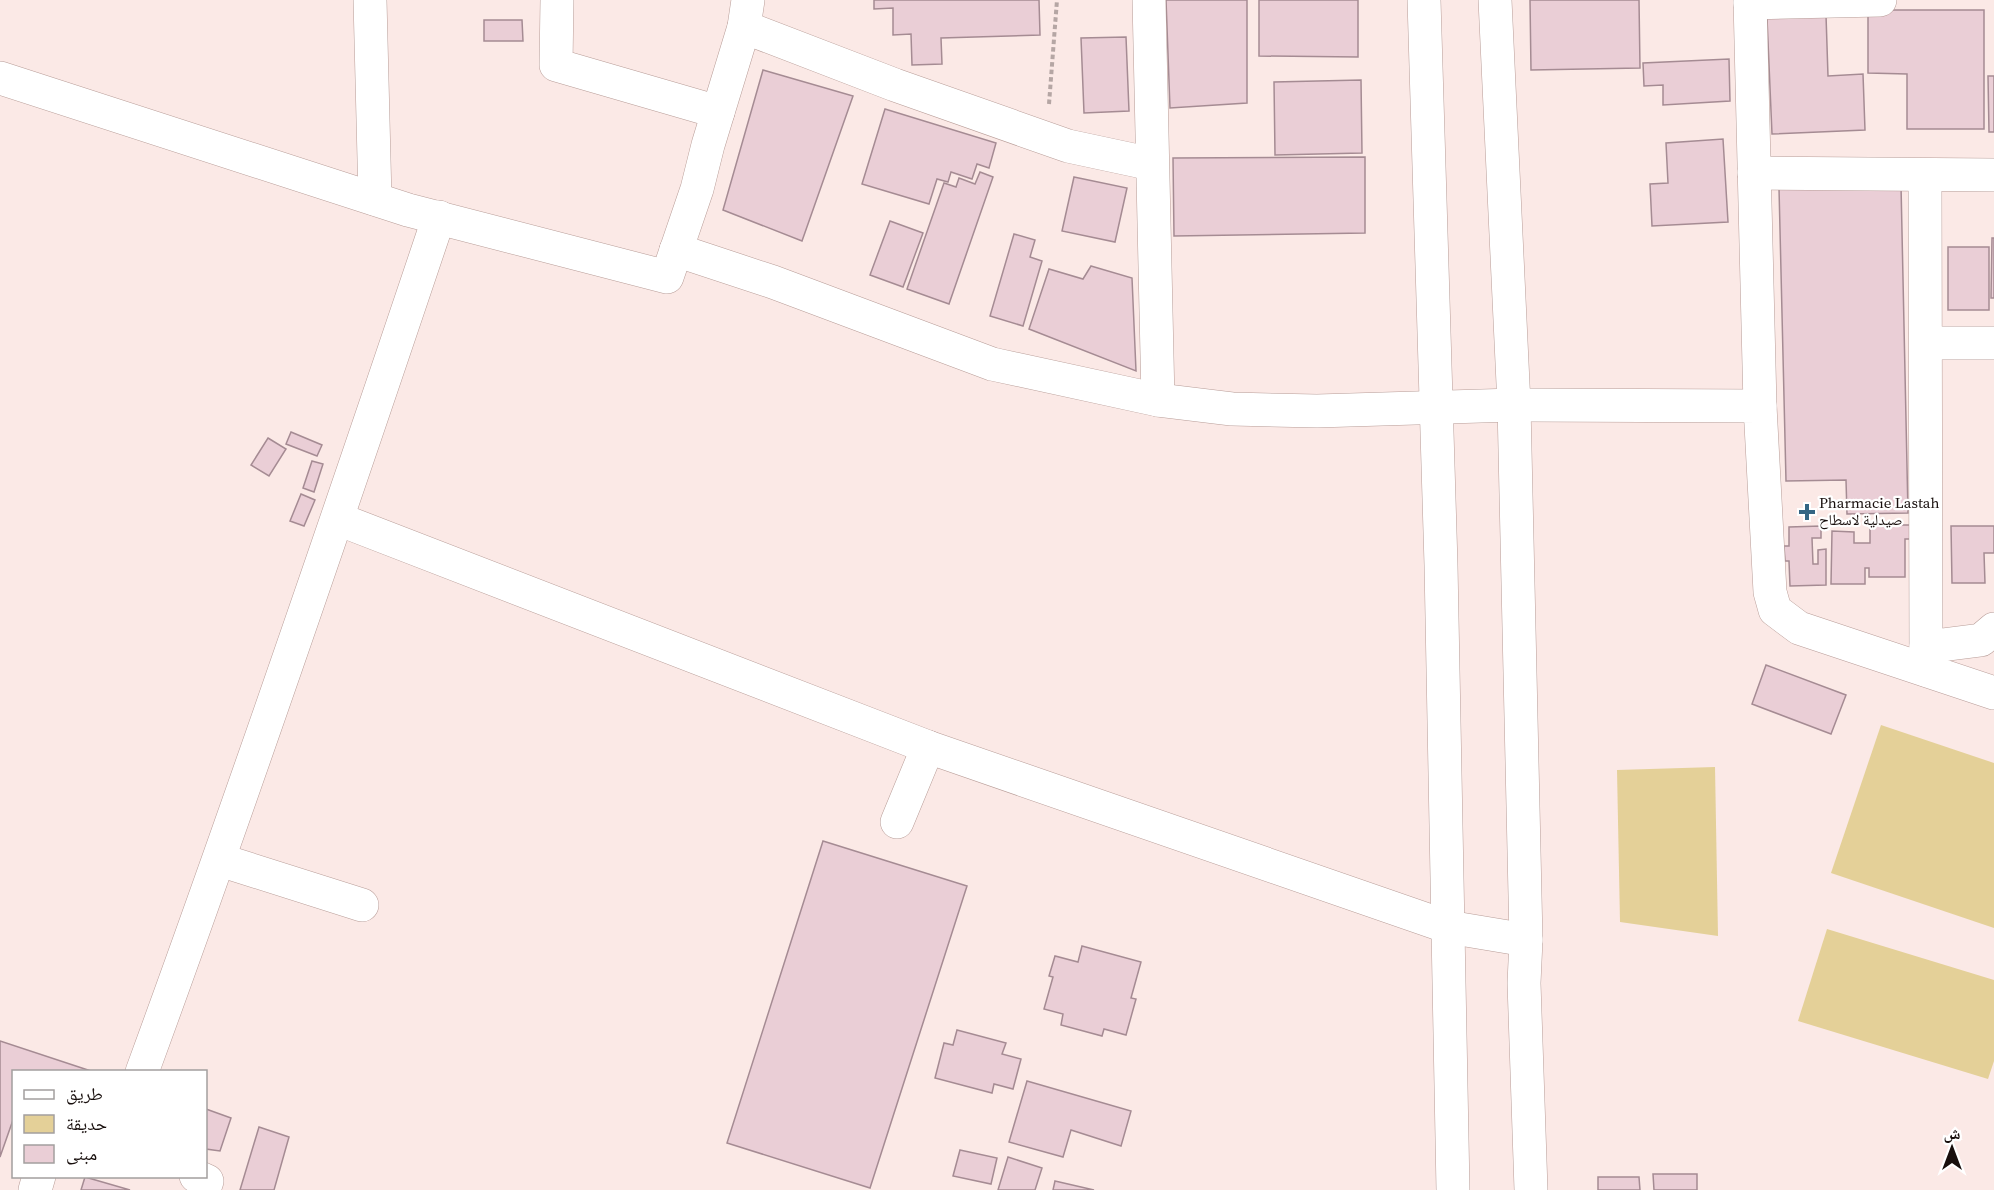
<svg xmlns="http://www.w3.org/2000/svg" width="1994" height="1190" viewBox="0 0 1994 1190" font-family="'Source Serif 4','Noto Naskh Arabic',serif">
	<rect width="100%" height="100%" fill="#fbe9e6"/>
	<g fill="#e4d098">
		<polygon points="1881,725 1994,763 1994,928 1831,873"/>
		<polygon points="1715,767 1718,936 1620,922 1617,770"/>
		<polygon points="1827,929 1994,980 1994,1061 1988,1079 1798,1021"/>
	</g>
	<g fill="#eaced6" stroke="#a58b93" stroke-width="1.5">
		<polygon points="874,0 1039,0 1040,35 941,38 942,64 912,65 911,34 893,35 893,8 874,9"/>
		<polygon points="1166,0 1247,0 1247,103 1170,108"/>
		<polygon points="1259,0 1358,0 1358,57 1259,56"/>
		<polygon points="1530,0 1639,0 1640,68 1531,70"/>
		<polygon points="1868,10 1984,10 1984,129 1907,129 1907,74 1868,73"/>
		<polygon points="1826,15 1828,76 1863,74 1865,130 1772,134 1767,18"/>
		<polygon points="484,20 522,20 523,41 484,41"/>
		<polygon points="1126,37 1129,111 1084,113 1081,38"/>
		<polygon points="1729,59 1730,101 1663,105 1663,85 1644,86 1643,63"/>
		<polygon points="763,70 853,96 802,241 723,210"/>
		<polygon points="1988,76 1994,76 1994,132 1989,132"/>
		<polygon points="1361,80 1362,153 1275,155 1274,82"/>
		<polygon points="885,109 996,143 989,168 977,164 972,179 951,172 948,182 937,179 929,204 862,184"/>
		<polygon points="1723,139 1728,222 1652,226 1650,184 1668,183 1666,143"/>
		<polygon points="1365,157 1365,233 1174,236 1173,158"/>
		<polygon points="980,172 993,177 949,304 907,289 944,183 956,187 959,178 975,184"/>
		<polygon points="1074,177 1127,188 1115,242 1062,231"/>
		<polygon points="1901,185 1908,513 1847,514 1846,480 1786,481 1779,188"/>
		<polygon points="890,221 923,233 903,287 870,275"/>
		<polygon points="1014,234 1035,240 1030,257 1042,261 1023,326 990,316"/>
		<polygon points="1992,238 1994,238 1994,298 1991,298"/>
		<rect x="1948" y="247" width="41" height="63"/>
		<polygon points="1091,266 1132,278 1136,371 1029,329 1049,269 1083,279"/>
		<polygon points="291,432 322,445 317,456 286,444"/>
		<polygon points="268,438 286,449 269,476 251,465"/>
		<polygon points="312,461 323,464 314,492 303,488"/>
		<polygon points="301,494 315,500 304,526 290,521"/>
		<polygon points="1878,525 1911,525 1911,539 1905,539 1905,577 1869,577 1869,568 1865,568 1865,584 1831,584 1832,531 1854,532 1854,543 1870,543 1870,526 1878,526"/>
		<polygon points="1821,526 1821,538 1812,538 1813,564 1818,564 1818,550 1826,549 1826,585 1790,586 1789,561 1785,561 1784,546 1789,546 1789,527"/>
		<polygon points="1951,526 1994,526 1994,553 1984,553 1985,583 1952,583"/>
		<polygon points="1766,665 1846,695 1831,734 1752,704"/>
		<polygon points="823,841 967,886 870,1188 727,1143"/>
		<polygon points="1082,946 1141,962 1131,998 1136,999 1126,1035 1104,1029 1102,1036 1061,1025 1063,1014 1044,1009 1053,977 1049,976 1055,956 1078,962"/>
		<polygon points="957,1030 1006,1043 1002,1054 1021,1059 1013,1089 994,1084 992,1093 935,1078 944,1043 953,1045"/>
		<polygon points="0,1041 94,1072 14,1072 14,1117 0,1157"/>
		<polygon points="1027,1081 1131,1111 1121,1146 1071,1130 1063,1157 1009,1142"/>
		<polygon points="206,1109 231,1118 220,1151 206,1149"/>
		<polygon points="259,1127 289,1137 274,1190 240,1190"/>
		<polygon points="960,1150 997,1158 991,1184 953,1176"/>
		<polygon points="1008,1157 1042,1168 1035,1190 998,1190"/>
		<polygon points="1653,1174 1697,1174 1697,1190 1654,1190"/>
		<polygon points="85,1177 130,1190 81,1190"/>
		<polygon points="1598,1177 1639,1177 1640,1190 1598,1190"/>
		<polygon points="1055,1181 1094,1190 1053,1190"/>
	</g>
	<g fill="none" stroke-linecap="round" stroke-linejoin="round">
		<defs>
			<g id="minor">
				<polyline points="370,0 375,199"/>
				<polyline points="557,0 556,65 718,112"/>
				<polyline points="1149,0 1158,400"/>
				<polyline points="1424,0 1441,565 1453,1190"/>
				<polyline points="1495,0 1514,405 1526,940 1524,983 1531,1190"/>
				<polyline points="1750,0 1760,406"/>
				<polyline points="1750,3 1880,0"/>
				<polyline points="744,27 895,85 1068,146 1152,164"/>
				<polyline points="0,78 408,210 667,277 697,189 708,145 744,27 748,0"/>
				<polyline points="1754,173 1994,175"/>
				<polyline points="1925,175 1926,670"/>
				<polyline points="676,250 773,282 992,364 1158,400 1232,409 1317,411 1514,405 1760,406 1770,592 1775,610 1799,628 1994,693"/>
				<polyline points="1926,343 1994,343"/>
				<polyline points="338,519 928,747 1448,927 1526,940"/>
				<polyline points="1926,647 1981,640 1994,629"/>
				<polyline points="897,822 928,747"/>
				<polyline points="220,860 362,905"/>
				<path d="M 142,1072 C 246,788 343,503 439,217"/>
				<polyline points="196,1176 207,1181 204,1190"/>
				<polyline points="35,1190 39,1176"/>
			</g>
		</defs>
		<use href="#minor" stroke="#b89d98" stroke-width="34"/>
		<polyline stroke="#b5a6a4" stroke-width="4" stroke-dasharray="4.5 3" stroke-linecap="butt" points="1049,104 1057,0"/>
		<use href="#minor" stroke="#fff" stroke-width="33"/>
	</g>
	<path fill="#346583" stroke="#fff" stroke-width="2" d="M1804 503h6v6h6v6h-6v6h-6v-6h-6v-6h6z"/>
	<g text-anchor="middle" stroke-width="4.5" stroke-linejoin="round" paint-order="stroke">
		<g font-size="15" fill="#180f0d" stroke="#fff" text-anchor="start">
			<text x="1819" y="508">Pharmacie Lastah<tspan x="1819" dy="17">صيدلية لاسطاح</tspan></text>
		</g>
	</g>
	<rect x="12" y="1070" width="195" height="108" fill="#ffffff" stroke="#a39f9e" stroke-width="1.5"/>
	<rect x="24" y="1090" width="30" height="9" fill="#ffffff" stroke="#a39f9e" stroke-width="1.5"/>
	<text x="66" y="1100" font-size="18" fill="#180f0d">طريق</text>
	<rect x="24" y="1115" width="30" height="18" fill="#e4d098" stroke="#a39f9e" stroke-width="1.5"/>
	<text x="66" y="1130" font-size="18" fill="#180f0d">حديقة</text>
	<rect x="24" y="1145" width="30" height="18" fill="#eaced6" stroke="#a39f9e" stroke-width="1.5"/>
	<text x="66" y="1160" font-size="18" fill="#180f0d">مبنى</text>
	<g transform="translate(1952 1148)" stroke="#ffffff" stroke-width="4.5" paint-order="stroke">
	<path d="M0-4.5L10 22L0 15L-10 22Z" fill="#180f0d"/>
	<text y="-9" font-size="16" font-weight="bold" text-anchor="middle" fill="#180f0d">ش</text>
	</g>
</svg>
